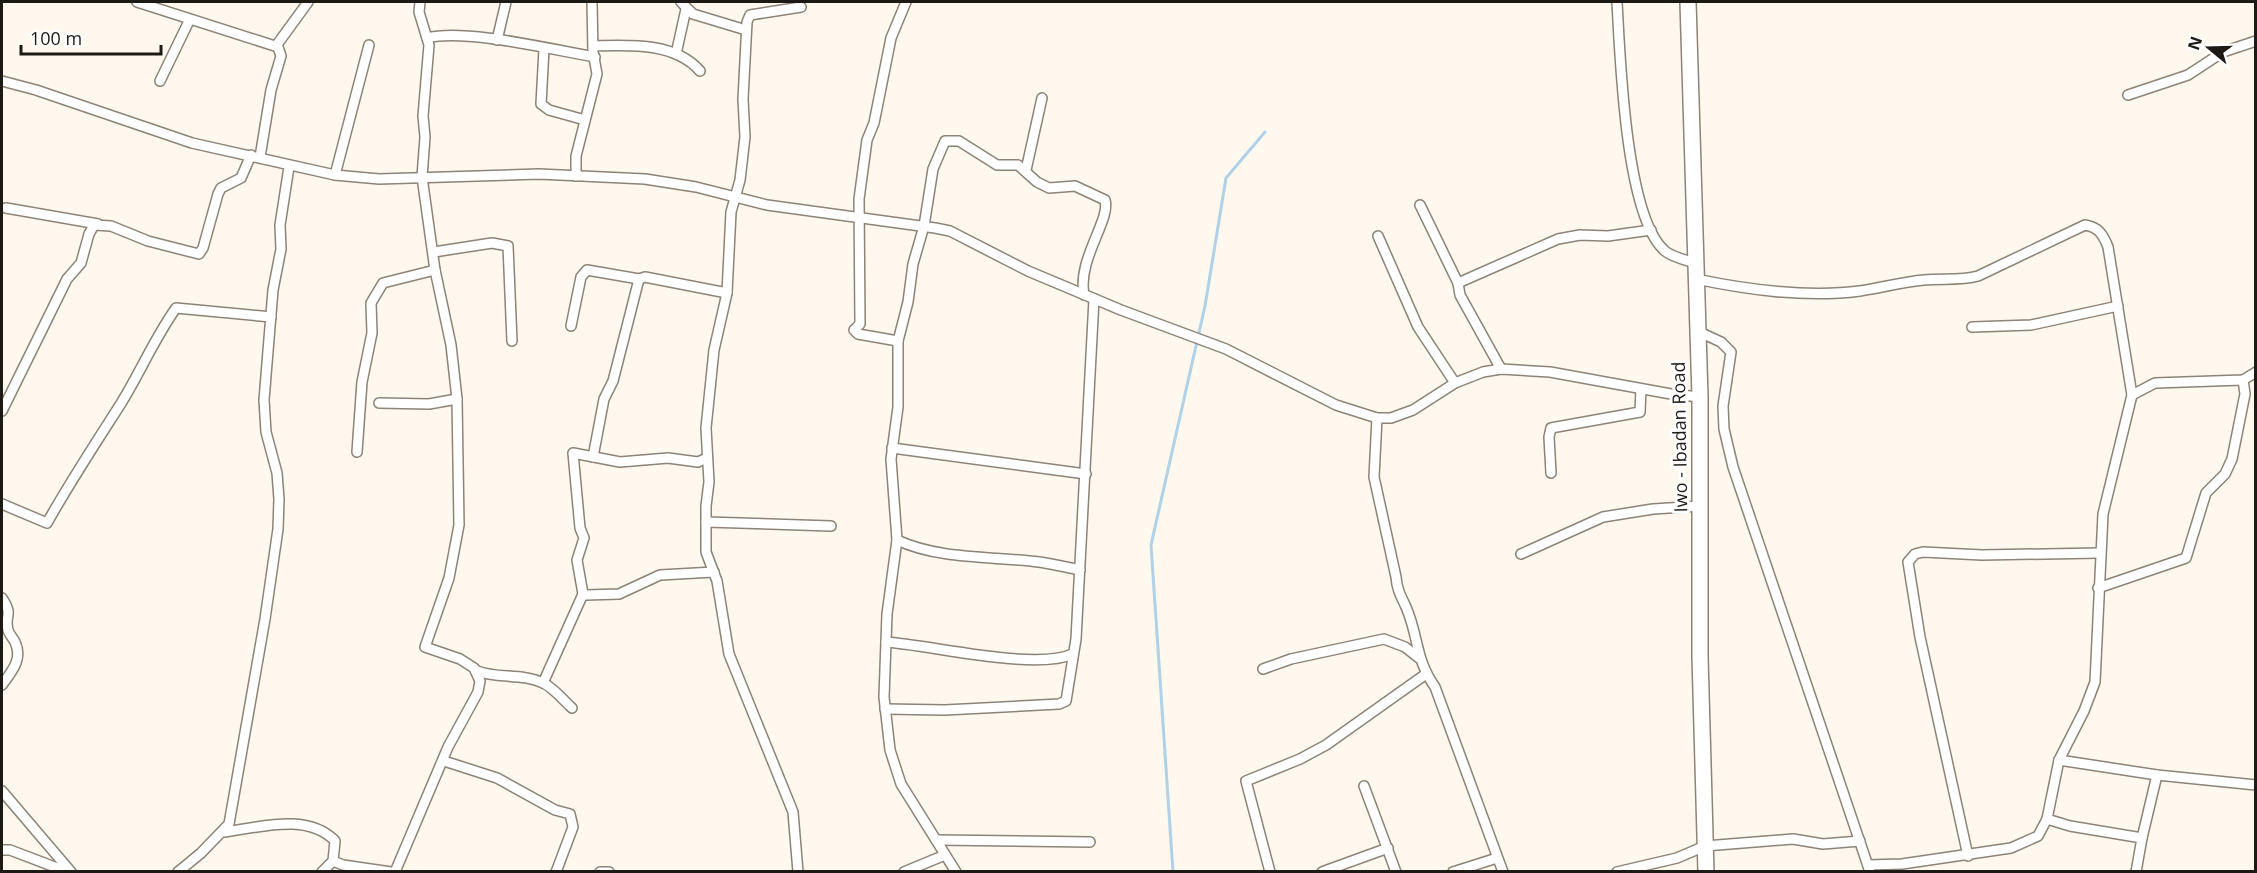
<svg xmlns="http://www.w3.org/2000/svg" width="2257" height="873" viewBox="0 0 2257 873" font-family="'Open Sans',sans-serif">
	<rect width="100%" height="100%" fill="#fef8ef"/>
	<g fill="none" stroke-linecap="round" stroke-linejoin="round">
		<polyline stroke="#b0d1e6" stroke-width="3" points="1173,872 1151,545 1205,306 1226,178 1265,132"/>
		<defs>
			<g id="minor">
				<polyline points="137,2 278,47 281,56 271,90 260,157"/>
				<polyline points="681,2 693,14 746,30"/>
				<path d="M 1617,2 C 1620,54 1625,217 1665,251 C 1672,257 1686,260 1695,263"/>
				<path d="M 427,38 C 465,28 553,50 595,57"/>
				<polyline points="497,40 506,2"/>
				<polyline points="276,46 308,2"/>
				<path d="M 594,46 C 630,45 675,42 700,71"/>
				<polyline points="544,49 541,104 549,110 585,120"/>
				<polyline points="676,54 686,9"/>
				<polyline points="2,81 36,90 192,143 335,175 379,179 539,174 645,179 696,187 767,205 935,228 950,231 1028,271 1121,310 1226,349 1336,405 1377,418 1391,418 1413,410 1455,383 1483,372 1501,369 1550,372 1671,394 1700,397"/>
				<polyline points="160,81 189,21"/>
				<polyline points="2128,95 2188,75 2223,52 2256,41"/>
				<polyline points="1026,170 1042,98"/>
				<polyline points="335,175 369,45"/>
				<polyline points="576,176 576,156 597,74 593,52 592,2"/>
				<polyline points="1420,205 1458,283"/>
				<polyline points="6,208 98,224"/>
				<polyline points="1378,236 1418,327 1455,383"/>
				<polyline points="434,252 492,243 508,246 512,341"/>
				<path d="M 1696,279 C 1749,290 1806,298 1860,291 C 1881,288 1902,282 1924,280 C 1942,278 1960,281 1978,276 L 2085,225 C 2098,227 2103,234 2108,247 L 2132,395 L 2103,514 L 2095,682 L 2084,711 L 2059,760 L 2047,819 L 2038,836 L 2011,848 L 1902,864 L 1868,865"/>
				<polyline points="571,326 581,277 587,270 639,279"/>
				<polyline points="1972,327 2031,325 2118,306"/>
				<polyline points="1697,331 1721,342 1731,352 1723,406 1724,429 1733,467 1870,872"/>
				<polyline points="898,341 858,334 854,330 860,324 859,199 867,140 874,123 891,38 906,2"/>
				<polyline points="1501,369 1460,295 1458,283 1558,239 1580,235 1608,236 1651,230"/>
				<polyline points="2132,395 2155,383 2243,380 2256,372"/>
				<polyline points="379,403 429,404 457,399"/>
				<polyline points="2,411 67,279 81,263 89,234 94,225 111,226 148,241 199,254 203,248 218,194 221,188 241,178 251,155"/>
				<path d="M 1377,418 L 1374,477 L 1396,577 C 1397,590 1401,596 1406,607 C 1419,637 1415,659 1435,687 L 1503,872"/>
				<polyline points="892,448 1086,474"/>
				<polyline points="357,452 362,382 372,333 371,303 383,283 435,270"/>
				<polyline points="593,457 604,399 613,381 639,279 645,277 727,293"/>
				<polyline points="707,458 698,462 668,458 620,462 573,453 580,528 584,538 577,560 583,594 586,595 619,594 660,575 714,572"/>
				<polyline points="1551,473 1549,437 1551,428 1640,412 1641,389"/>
				<path d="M 2,504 L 47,523 C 70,482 95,444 120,405 C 140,373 154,339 176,308 L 271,317"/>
				<polyline points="706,522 831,526"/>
				<path d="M 897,540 C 940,560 993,556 1039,562 C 1052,564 1066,567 1080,570"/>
				<polyline points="1521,554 1603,517 1653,509 1701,506"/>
				<polyline points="2098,588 2186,558 2206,493 2225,474 2232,459 2245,394 2243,380"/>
				<path d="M 2,598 C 14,616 4,615 8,630 C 9,634 13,638 15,642 C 23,659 12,671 2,685"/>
				<path d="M 886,642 C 931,645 1034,671 1073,654"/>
				<polyline points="1263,669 1291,659 1384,639 1405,647 1419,658"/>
				<path d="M 477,671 C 497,679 523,673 543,683 C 553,687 563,700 572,708"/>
				<polyline points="543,683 583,594"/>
				<polyline points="885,709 945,710 1059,704 1066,701 1076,639 1094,299"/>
				<polyline points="2059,760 2157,775 2256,785"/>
				<polyline points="444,761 497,778 555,810 570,814 573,827 556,872"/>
				<polyline points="1364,786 1396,872"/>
				<polyline points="2,791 71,872"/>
				<polyline points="2047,819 2070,826 2142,838 2136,872"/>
				<path d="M 224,832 C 258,828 307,812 335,841 L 333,861 L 322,872"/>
				<polyline points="2142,838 2157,775"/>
				<polyline points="936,840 1090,842"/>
				<polyline points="2,850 10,850 68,872"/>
				<polyline points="1968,856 1920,637 1908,562 1915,554 1923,552 1982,555 2099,553"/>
				<polyline points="333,861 343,865 391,872"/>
				<polyline points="178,872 201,853 229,824 265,619 278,529 279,499 277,473 266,432 264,400 273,290 281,249 280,225 289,167"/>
				<polyline points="395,872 448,747 478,692 480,681 474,668 460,659 425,647 449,578 459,525 457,399 451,345 435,270 422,177 425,137 423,116 429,45 419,12 420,2"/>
				<polyline points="600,872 609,872"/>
				<polyline points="798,872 793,812 729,654 717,581 706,552 706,506 709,482 706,428 714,350 727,293 731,212 740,180 745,137 743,99 747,22 750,15 801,7"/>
				<polyline points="904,872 945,855"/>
				<path d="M 956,872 L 901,784 L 890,750 L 884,697 L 887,614 L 897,540 L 891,459 L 898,407 L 898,341 L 908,302 L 913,264 L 924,226 L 933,169 L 945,141 L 959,141 L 997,165 L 1018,165 L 1037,182 L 1049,188 L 1075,186 L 1105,200 C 1111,220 1077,259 1084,295"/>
				<polyline points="1270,872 1246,781 1300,759 1326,745 1426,674"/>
				<polyline points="1322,872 1388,848"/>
				<polyline points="1453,872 1497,858"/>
				<polyline points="1617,872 1677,858 1705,846 1793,839 1823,844 1860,841"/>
			</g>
			<polyline id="primary" points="1688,2 1700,397 1700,656 1706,872"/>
		</defs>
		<use href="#minor" stroke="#8d8377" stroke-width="12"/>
		<use href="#primary" stroke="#8d8377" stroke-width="18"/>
		<use href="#minor" stroke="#fff" stroke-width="9"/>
		<use href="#primary" stroke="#fff" stroke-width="15"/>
	</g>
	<g text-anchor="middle" stroke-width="6" stroke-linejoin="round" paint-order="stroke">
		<g font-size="18" fill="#1d1914" stroke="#fff">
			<text transform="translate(1680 437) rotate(-91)" y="6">Iwo - Ibadan Road</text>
		</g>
	</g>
	<rect width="2257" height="873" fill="none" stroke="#1d1914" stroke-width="6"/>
	<g transform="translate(2209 48) rotate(289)" stroke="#ffffff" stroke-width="4.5" paint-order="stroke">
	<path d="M0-4.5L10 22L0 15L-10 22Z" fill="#1d1914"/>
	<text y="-9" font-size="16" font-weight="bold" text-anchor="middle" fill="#1d1914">N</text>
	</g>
	<path d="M21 45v9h140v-9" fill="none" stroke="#1d1914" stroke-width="3"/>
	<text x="30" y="45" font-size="18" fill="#1d1914" stroke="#ffffff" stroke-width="4.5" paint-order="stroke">100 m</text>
</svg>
